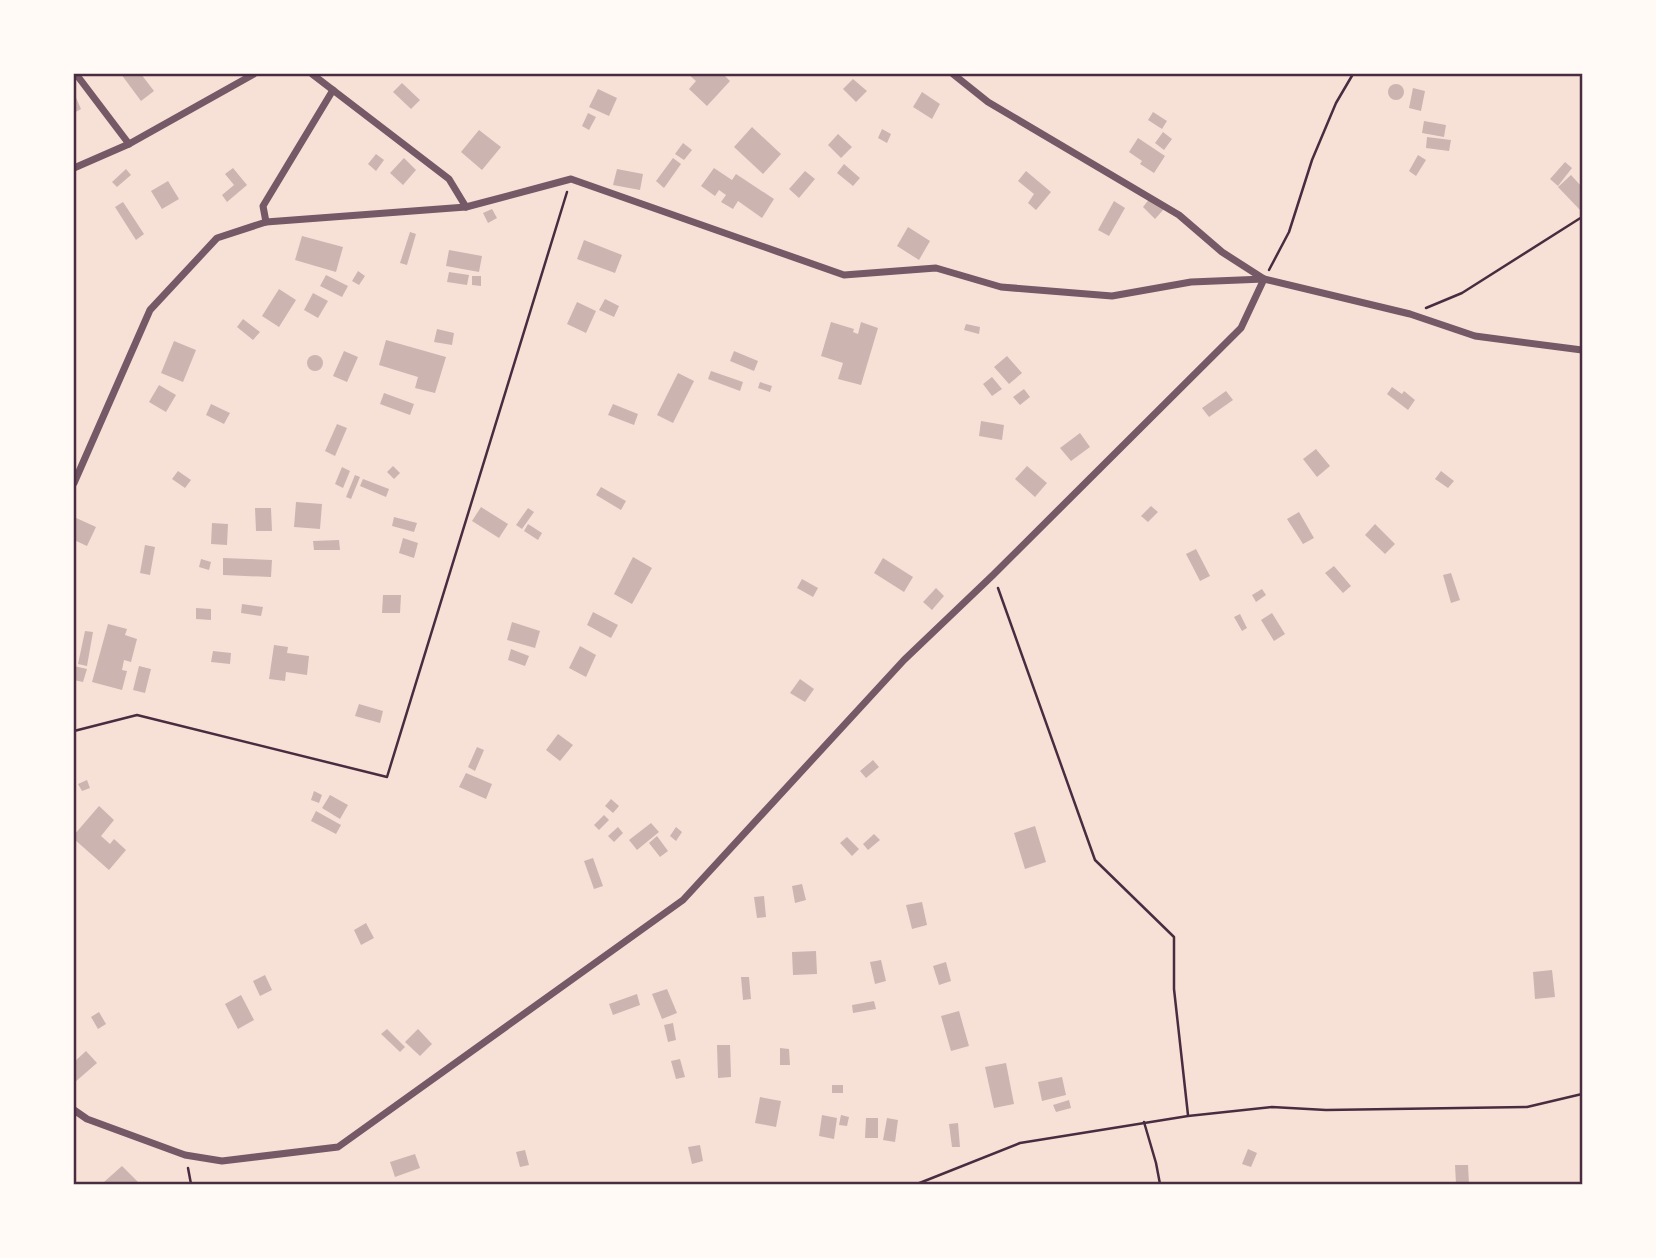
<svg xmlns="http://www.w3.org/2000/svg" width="1656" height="1258" viewBox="0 0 1656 1258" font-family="Mulish,sans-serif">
	<rect width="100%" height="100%" fill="#f7e1d7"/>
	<g fill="#ccb4b1">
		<polygon points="121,74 141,74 154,91 141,101"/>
		<polygon points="688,74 723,74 730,81 707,106 689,89 696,81"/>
		<polygon points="853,79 867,91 856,102 843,89"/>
		<polygon points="402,83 420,100 411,109 393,92"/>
		<circle cx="1396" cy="92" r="8"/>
		<polygon points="1413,88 1425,91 1421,111 1409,108"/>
		<polygon points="598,89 617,98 609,116 589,107"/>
		<polygon points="922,92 940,104 932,119 913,107"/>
		<polygon points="74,93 81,109 74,113"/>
		<polygon points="1153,112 1167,121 1162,129 1148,120"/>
		<polygon points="588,113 596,117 589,130 582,126"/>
		<polygon points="1424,121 1446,125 1444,137 1422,133"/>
		<polygon points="752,127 781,154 763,174 734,147"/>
		<polygon points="882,129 891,134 887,143 878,138"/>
		<polygon points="479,130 501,147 482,170 461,152"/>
		<polygon points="1163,132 1172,139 1164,150 1155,143"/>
		<polygon points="838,134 852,147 841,158 828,145"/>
		<polygon points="1427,137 1451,140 1449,151 1426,148"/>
		<polygon points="1138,138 1165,156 1154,173 1140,164 1142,161 1129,152"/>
		<polygon points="683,143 692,150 684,160 675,154"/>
		<polygon points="376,154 384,160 376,171 368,164"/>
		<polygon points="1418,155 1426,160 1416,176 1409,171"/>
		<polygon points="404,158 416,170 403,185 390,173"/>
		<polygon points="673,158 681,164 664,188 656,181"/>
		<polygon points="1565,162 1572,168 1558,186 1550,179"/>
		<polygon points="844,164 860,178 853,186 837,173"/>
		<polygon points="233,168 247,185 227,202 222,195 234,185 225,174"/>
		<polygon points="714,168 732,180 736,174 774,199 762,218 738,201 733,209 721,202 726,195 719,190 715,196 701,186"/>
		<polygon points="126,169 131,175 117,187 112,182"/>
		<polygon points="617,169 643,174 640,190 613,185"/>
		<polygon points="805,171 815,179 799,198 789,189"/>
		<polygon points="1026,171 1051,192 1036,210 1028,203 1034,194 1018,181"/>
		<polygon points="1571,175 1582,187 1582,207 1580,210 1558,187"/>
		<polygon points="168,181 179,199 162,209 151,191"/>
		<polygon points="1150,198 1164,209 1155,219 1143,207"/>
		<polygon points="1114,201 1125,208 1109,236 1098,230"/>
		<polygon points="123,202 144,234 136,240 115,207"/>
		<polygon points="492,209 497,218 488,223 483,213"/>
		<polygon points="908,227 930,241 919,260 897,246"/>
		<polygon points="410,232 416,234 407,265 400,263"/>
		<polygon points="302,236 343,247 336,272 295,260"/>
		<polygon points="584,240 622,255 615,273 577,259"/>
		<polygon points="449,250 482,256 479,272 446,266"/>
		<polygon points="358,271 365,276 359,285 352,281"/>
		<polygon points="449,272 469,275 467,285 447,282"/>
		<polygon points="326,275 348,286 342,297 320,286"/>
		<polygon points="472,276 481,276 481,286 472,285"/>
		<polygon points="279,289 296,300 279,327 262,316"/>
		<polygon points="313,293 328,301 318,318 304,310"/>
		<polygon points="605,299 619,306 614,317 599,310"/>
		<polygon points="577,302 596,311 586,333 567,324"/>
		<polygon points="243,319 260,332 253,340 237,327"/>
		<polygon points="831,322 854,329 853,332 858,334 861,322 878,328 861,385 838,379 843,363 821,356"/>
		<polygon points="966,324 980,327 979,334 964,330"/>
		<polygon points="437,329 454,333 452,345 434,342"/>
		<polygon points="386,340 446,357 435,393 415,388 418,377 379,365"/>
		<polygon points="174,341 196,350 183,382 161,373"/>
		<polygon points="344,351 358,357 347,382 333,376"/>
		<polygon points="734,351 758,361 754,371 730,361"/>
		<circle cx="315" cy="363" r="8"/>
		<polygon points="1007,356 1022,373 1009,384 994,367"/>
		<polygon points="711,371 743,382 740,391 708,379"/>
		<polygon points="678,373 694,381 673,423 657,415"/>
		<polygon points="992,377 1002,389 992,396 983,384"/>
		<polygon points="760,382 772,386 770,392 758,388"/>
		<polygon points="159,385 176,395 166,412 149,402"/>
		<polygon points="1392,387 1402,394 1404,391 1415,400 1408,410 1387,394"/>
		<polygon points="1024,389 1030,397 1020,405 1013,397"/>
		<polygon points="1226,391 1233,400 1209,417 1202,408"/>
		<polygon points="384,393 414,404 410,415 380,404"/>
		<polygon points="211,404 230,413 224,424 206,415"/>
		<polygon points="613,404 638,414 634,425 608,415"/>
		<polygon points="981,421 1004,425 1002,440 979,436"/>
		<polygon points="337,424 347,428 335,456 325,451"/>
		<polygon points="1080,433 1090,447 1071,461 1060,448"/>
		<polygon points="1316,449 1330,466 1317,477 1303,459"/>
		<polygon points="393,466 400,473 394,479 387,472"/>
		<polygon points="1027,466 1047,483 1035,497 1015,479"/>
		<polygon points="342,467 350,471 343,488 335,484"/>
		<polygon points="178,471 191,480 185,488 172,479"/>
		<polygon points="1441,471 1454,481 1448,488 1435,479"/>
		<polygon points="355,475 360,477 351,499 346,497"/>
		<polygon points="363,479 389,489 386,497 360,486"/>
		<polygon points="601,487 626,501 621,510 596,495"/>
		<polygon points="296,502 322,504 320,529 294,527"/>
		<polygon points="1151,506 1158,512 1148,522 1141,516"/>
		<polygon points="481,507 508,524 499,538 472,521"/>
		<polygon points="255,508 271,508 272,531 256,531"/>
		<polygon points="528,508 534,512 522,529 516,525"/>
		<polygon points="1299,512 1314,538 1303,544 1287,519"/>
		<polygon points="74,517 96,527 87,546 74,540"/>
		<polygon points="394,517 417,523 414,532 392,526"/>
		<polygon points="212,523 228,524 227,545 211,544"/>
		<polygon points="528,524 542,533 538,540 524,531"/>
		<polygon points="1375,524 1395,544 1385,554 1365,535"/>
		<polygon points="403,538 418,543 414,558 399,553"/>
		<polygon points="339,540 340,550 314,550 313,541"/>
		<polygon points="145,545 155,547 150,575 140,573"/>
		<polygon points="1196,549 1210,576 1200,581 1186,554"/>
		<polygon points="633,557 652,568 632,604 614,594"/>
		<polygon points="223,558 272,560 271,577 223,575"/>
		<polygon points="883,558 913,577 904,592 874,573"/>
		<polygon points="201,559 211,562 209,570 199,567"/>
		<polygon points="1334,566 1351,586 1343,593 1325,573"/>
		<polygon points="1451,573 1460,600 1451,603 1443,575"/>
		<polygon points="802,579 818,588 813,597 797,588"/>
		<polygon points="936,588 944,596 932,610 923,602"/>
		<polygon points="1262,589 1266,595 1256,602 1252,595"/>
		<polygon points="383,595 401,595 400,613 382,613"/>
		<polygon points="242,604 263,607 261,616 241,613"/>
		<polygon points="196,608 211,609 211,620 196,619"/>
		<polygon points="593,612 618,625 611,638 587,625"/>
		<polygon points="1272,613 1285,634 1274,641 1261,620"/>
		<polygon points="1240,614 1247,628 1242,631 1234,617"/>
		<polygon points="512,622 540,631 535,648 507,640"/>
		<polygon points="108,624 127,629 125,635 137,639 131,662 124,660 122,670 127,671 122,690 92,682"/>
		<polygon points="85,631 93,632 87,666 78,664"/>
		<polygon points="274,645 288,647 287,653 309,656 307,675 286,672 285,681 269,679"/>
		<polygon points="580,646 596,655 586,677 569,668"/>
		<polygon points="511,649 529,656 525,666 508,660"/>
		<polygon points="213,651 231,653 230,664 211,662"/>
		<polygon points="74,666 87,669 83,682 74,680"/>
		<polygon points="139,666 151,669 145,693 133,690"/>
		<polygon points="800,679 814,689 805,702 790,693"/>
		<polygon points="359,704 383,711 380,723 355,716"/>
		<polygon points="558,734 573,745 560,761 546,750"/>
		<polygon points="477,747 484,750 475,771 468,767"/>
		<polygon points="873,760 879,767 866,778 860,771"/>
		<polygon points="466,773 492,784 486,799 459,787"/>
		<polygon points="87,780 90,788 82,791 78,784"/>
		<polygon points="314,791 322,795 319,803 311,800"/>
		<polygon points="330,795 348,805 340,819 322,808"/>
		<polygon points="611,799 619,806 613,813 605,806"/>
		<polygon points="99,806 114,820 101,836 110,844 114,839 126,850 109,870 74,839 74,835"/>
		<polygon points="316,811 341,825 336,834 311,821"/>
		<polygon points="604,815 609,820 599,830 594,825"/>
		<polygon points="651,823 659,832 637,850 629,840"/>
		<polygon points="1035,826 1046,862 1025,869 1014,833"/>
		<polygon points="618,827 623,833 614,842 608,836"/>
		<polygon points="676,827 682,832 676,841 670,836"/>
		<polygon points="874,834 880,840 868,850 863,844"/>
		<polygon points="657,836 668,851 660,857 649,843"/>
		<polygon points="847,837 859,849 852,856 840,843"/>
		<polygon points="593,858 603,886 594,889 584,861"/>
		<polygon points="802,884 806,900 795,903 792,886"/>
		<polygon points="764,896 766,917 757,918 754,897"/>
		<polygon points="922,902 927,925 912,929 906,905"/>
		<polygon points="366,923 374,938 361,945 354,930"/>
		<polygon points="816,951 817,974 793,975 792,952"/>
		<polygon points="881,960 886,981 875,984 870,962"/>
		<polygon points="946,962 951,981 939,985 933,966"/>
		<polygon points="1552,970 1555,997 1535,999 1533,972"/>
		<polygon points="265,975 272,990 260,996 253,981"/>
		<polygon points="741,977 749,977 751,999 743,1000"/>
		<polygon points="667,989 677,1013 662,1019 652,994"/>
		<polygon points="637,994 640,1005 613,1015 609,1004"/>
		<polygon points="241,995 254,1020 238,1029 225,1004"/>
		<polygon points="874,1001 876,1009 853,1013 852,1005"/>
		<polygon points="959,1011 969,1046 951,1051 941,1016"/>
		<polygon points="99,1012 106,1024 98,1029 91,1017"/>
		<polygon points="673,1023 676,1040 668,1042 664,1025"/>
		<polygon points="387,1029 405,1047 400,1052 381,1034"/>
		<polygon points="418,1029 432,1044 420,1056 405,1042"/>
		<polygon points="717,1045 730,1045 731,1077 718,1078"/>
		<polygon points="780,1048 789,1049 790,1065 780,1065"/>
		<polygon points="86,1051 97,1063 74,1083 74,1062"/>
		<polygon points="680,1059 685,1077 676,1079 671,1061"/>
		<polygon points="1006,1063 1014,1104 994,1108 985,1067"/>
		<polygon points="1062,1077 1066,1095 1042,1101 1038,1082"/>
		<rect x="832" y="1085" width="11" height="8"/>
		<polygon points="760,1097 781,1101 776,1127 755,1123"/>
		<polygon points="1069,1100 1071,1108 1056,1112 1053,1105"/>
		<polygon points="822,1115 837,1118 834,1139 819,1136"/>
		<polygon points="841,1115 849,1117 847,1126 839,1125"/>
		<polygon points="866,1118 878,1118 878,1138 865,1138"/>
		<polygon points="887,1118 898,1120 895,1142 883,1140"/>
		<polygon points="958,1123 960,1147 952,1147 949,1124"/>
		<polygon points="700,1145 703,1161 692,1164 688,1147"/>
		<polygon points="1248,1149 1257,1153 1251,1167 1242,1164"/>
		<polygon points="525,1150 529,1165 520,1167 516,1152"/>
		<polygon points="415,1154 420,1168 395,1177 390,1162"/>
		<polygon points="1455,1165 1468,1165 1469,1184 1456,1184"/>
		<polygon points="122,1166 140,1184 106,1184 104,1182"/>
	</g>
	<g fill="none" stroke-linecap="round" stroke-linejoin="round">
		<g stroke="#4a2c40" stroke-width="2.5">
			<polyline points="1269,270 1289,232 1312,160 1336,103 1353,74"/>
			<polyline points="1426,308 1462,293 1582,217"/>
			<polyline points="998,588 1095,860 1174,937 1174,989 1188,1115"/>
			<polyline points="74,731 137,715 387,777 567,192"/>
			<polyline points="1144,1122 1156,1163 1160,1184"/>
			<polyline points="188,1168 191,1184"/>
			<polyline points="917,1184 1020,1143 1188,1116 1272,1107 1326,1110 1527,1107 1582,1094"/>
		</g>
		<g stroke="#755966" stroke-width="7">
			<polyline points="76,74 129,144"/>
			<polyline points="312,74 449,179 466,207"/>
			<polyline points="953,74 988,102 1179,215 1222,252 1264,279 1410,314 1475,336 1582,350"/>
			<polyline points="74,168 129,144 254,74"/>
			<polyline points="266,222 263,206 333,90"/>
			<polyline points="74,483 150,310 217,238 266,222 466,207 571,179 844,275 936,268 1001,287 1112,296 1191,282 1264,279 1241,328 993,575 904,660 683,900 338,1147 222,1161 185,1155 87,1119 74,1110"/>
		</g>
	</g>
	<rect width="1656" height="1258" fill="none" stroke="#fffaf5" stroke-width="150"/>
	<rect x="75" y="75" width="1506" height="1108" fill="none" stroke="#4a2c40" stroke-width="2.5"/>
</svg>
